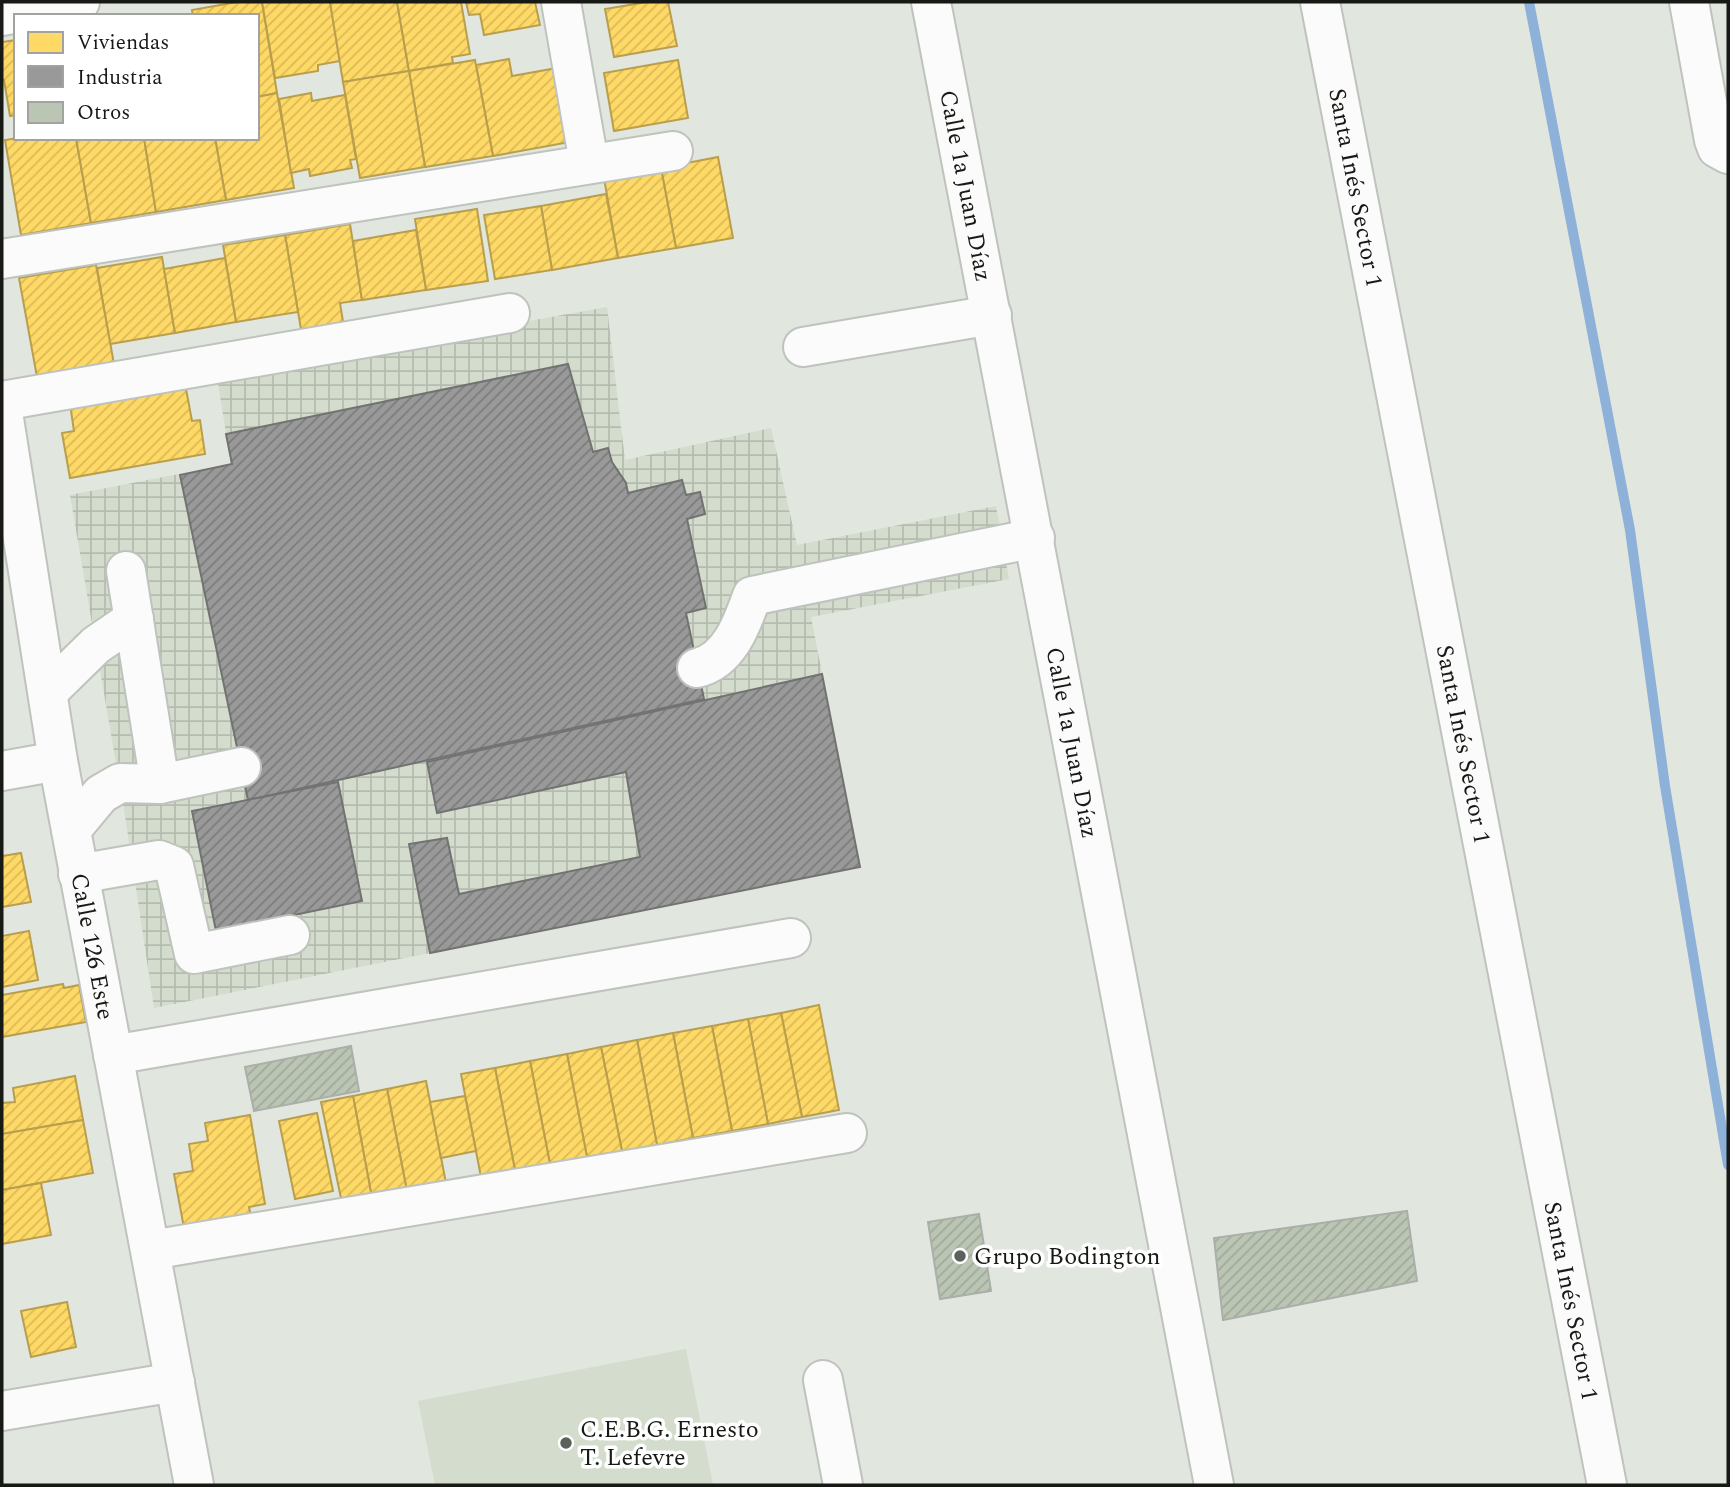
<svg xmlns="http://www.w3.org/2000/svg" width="1730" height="1487" viewBox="0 0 1730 1487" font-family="Spectral,serif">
	<defs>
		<pattern id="industrial-grid" width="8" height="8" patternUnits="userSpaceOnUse" patternTransform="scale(1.75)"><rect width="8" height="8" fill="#d3dccd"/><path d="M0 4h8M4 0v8" fill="none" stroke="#b4bcaf"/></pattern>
		<pattern id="homes-hatch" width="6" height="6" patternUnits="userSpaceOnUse" patternTransform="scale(1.75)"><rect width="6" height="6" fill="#ffd966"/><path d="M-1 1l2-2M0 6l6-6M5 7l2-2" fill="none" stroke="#daba58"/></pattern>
		<pattern id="industry-hatch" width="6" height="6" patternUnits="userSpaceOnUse" patternTransform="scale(1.75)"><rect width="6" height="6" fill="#999"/><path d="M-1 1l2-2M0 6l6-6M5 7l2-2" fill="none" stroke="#7c7c7c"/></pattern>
		<pattern id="building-hatch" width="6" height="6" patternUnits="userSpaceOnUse" patternTransform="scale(1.75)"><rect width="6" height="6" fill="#bbc5b4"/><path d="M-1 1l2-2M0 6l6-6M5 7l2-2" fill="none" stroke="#a0a99a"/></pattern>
	</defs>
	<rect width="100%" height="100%" fill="#e1e6de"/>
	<polygon fill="#d3dccd" points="686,1349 713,1485 435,1485 418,1401"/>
	<polygon fill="url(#industrial-grid)" points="607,307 625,460 771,428 797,545 996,506 1009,579 811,617 860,867 154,1008 125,816 70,495 231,464 217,377"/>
	<g fill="url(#homes-hatch)" stroke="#b99f4d" stroke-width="2">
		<polygon points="237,2 262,2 277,93 257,97 257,16 193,16 192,10"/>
		<polygon points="262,2 330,2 340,61 318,65 318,71 275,78"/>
		<polygon points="330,2 397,2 409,71 343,82"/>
		<polygon points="397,2 461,2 470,54 452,57 453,63 409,71"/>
		<polygon points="466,2 535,2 540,25 484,35 480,14 469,15"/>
		<polygon points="647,2 668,2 677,46 614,57 605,9"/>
		<polygon points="16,40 16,115 10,116 4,80 2,80 2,42"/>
		<polygon points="509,59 512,76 557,68 570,142 493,156 476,65"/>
		<polygon points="475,60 493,156 425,167 409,71"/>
		<polygon points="678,60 688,118 614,131 604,73"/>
		<polygon points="409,71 425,167 360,178 343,82"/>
		<polygon points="277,93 294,188 226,200 215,138 257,138 257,97"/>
		<polygon points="311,93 312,101 345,95 356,159 350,160 352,168 310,176 309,169 291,173 279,99"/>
		<polygon points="18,138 76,138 91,223 21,235 5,140"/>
		<polygon points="76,138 144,138 156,212 91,223"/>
		<polygon points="144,138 215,138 226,200 156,212"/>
		<polygon points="718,157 733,238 676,248 661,168"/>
		<polygon points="661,168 676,248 618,258 604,178"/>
		<polygon points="606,194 618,258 552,270 541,206"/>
		<polygon points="541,206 552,270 495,279 484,215"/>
		<polygon points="477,209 488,281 426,290 415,219"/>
		<polygon points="350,224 362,300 340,303 344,328 302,335 285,235"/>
		<polygon points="416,230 426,290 362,300 353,241"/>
		<polygon points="285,235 298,312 236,322 223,245"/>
		<polygon points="162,257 175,333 110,344 97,268"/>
		<polygon points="225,258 236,322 175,333 164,269"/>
		<polygon points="96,265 114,364 37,377 19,278"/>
		<polygon points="183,373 192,421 200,420 205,454 70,478 62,433 74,431 70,404"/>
		<polygon points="21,853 31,902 2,907 2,856"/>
		<polygon points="29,931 38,980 2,987 2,936"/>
		<polygon points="63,984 64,988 79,985 86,1022 2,1037 2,995"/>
		<polygon points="819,1005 839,1110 802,1117 781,1013"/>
		<polygon points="781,1013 802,1117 768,1124 748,1019"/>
		<polygon points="748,1019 768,1124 732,1131 712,1026"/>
		<polygon points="712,1026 732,1131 693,1138 673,1033"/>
		<polygon points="673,1033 693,1138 657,1145 637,1040"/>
		<polygon points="637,1040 657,1145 622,1151 601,1047"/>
		<polygon points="601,1047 622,1151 587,1157 567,1054"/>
		<polygon points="567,1054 587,1157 550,1164 530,1061"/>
		<polygon points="530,1061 550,1164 515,1170 495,1068"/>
		<polygon points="495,1068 515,1170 481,1177 461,1074"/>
		<polygon points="75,1076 83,1120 2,1134 2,1103 15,1102 13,1088"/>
		<polygon points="426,1081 446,1183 407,1191 387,1089"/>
		<polygon points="387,1089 407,1191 372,1198 353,1096"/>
		<polygon points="353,1096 372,1198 342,1203 321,1102"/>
		<polygon points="465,1096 476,1151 441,1158 430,1102"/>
		<polygon points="317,1113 333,1191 295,1199 279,1121"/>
		<polygon points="250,1115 265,1204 249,1207 251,1216 184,1228 174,1174 193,1171 189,1144 208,1141 205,1123"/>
		<polygon points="83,1120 93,1173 2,1190 2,1134"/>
		<polygon points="41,1183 51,1235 2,1244 2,1190"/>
		<polygon points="67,1302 76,1347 31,1357 21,1311"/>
	</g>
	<g fill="url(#industry-hatch)" stroke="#727371" stroke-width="2">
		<polygon points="568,364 593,452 608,448 612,462 626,483 628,493 682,480 686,495 700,492 705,514 687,519 706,608 686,613 704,699 248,800 180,475 232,464 226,434"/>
		<polygon points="822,674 860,867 430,953 409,844 447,838 459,894 640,857 626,772 437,813 427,762"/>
		<polygon points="338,782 362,901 216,931 192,811"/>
	</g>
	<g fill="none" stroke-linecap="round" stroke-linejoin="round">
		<polyline stroke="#8db1d8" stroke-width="10" points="1529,2 1630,530 1665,786 1728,1165"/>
	</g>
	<g fill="url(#building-hatch)" stroke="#abafa9" stroke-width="2">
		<polygon points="351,1046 359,1091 254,1111 245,1067"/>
		<polygon points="1407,1211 1417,1281 1223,1320 1214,1238"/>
		<polygon points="979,1214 991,1291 940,1299 928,1222"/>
	</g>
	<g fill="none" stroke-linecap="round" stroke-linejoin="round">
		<defs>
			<g id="minor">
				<polyline points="561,2 589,163"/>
				<path id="s1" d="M 931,2 L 1214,1485"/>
				<path id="s2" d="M 1320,2 L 1607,1485"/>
				<polyline points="1689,2 1714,140 1717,148 1728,154"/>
				<polyline points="2,16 80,2"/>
				<polyline points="2,259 673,151"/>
				<polyline points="803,347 992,315"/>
				<polyline points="2,401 510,313"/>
				<path id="s3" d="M 2,406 L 58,761 L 194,1485"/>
				<polyline points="126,571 160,784"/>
				<path d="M 697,668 C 729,661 742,624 752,596 L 1035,538"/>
				<polyline points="48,692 96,645 134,619"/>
				<polyline points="2,771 58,761"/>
				<polyline points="71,830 101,794 120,783 160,784 241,767"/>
				<polyline points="78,874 159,860 174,866 194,954 290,935"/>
				<polyline points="113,1055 791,938"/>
				<polyline points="151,1250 847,1133"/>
				<polyline points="823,1380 843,1485"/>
				<polyline points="2,1411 175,1382"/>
			</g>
		</defs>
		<use href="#minor" stroke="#bfc3bd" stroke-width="42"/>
		<use href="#minor" stroke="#fafbfa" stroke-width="38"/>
	</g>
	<g fill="#5d615b" stroke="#fff" stroke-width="2.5">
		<circle cx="960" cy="1256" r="7"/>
		<circle cx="566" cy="1443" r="7"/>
	</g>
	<g text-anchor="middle" stroke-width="7" stroke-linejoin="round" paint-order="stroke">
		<g font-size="24" fill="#161914" stroke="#fff">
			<text dy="8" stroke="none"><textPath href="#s1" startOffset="187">Calle 1a Juan Díaz</textPath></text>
			<text dy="8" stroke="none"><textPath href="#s2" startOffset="189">Santa Inés Sector 1</textPath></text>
			<text dy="8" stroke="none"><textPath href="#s1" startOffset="754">Calle 1a Juan Díaz</textPath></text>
			<text dy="8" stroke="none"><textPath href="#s2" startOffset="756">Santa Inés Sector 1</textPath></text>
			<text dy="8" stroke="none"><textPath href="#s3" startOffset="548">Calle 126 Este</textPath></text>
			<text dy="8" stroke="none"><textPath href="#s2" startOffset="1323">Santa Inés Sector 1</textPath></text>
		</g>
		<g font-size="24" fill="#161914" stroke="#fff" text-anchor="start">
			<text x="974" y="1264">Grupo Bodington</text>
			<text x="580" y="1437">C.E.B.G. Ernesto<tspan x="580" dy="28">T. Lefevre</tspan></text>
		</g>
	</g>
	<rect width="1730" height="1487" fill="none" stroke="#161914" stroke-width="7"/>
	<rect x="14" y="14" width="245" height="126" fill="#ffffff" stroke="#a2a3a1" stroke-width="2"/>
	<rect x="28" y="32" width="35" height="21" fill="#ffd966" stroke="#a2a3a1" stroke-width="2"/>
	<text x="77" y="49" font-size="21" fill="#161914">Viviendas</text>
	<rect x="28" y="66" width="35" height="21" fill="#999999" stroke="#a2a3a1" stroke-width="2"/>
	<text x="77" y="84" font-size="21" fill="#161914">Industria</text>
	<rect x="28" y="102" width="35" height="21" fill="#bbc5b4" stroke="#a2a3a1" stroke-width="2"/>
	<text x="77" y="119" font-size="21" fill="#161914">Otros</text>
</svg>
